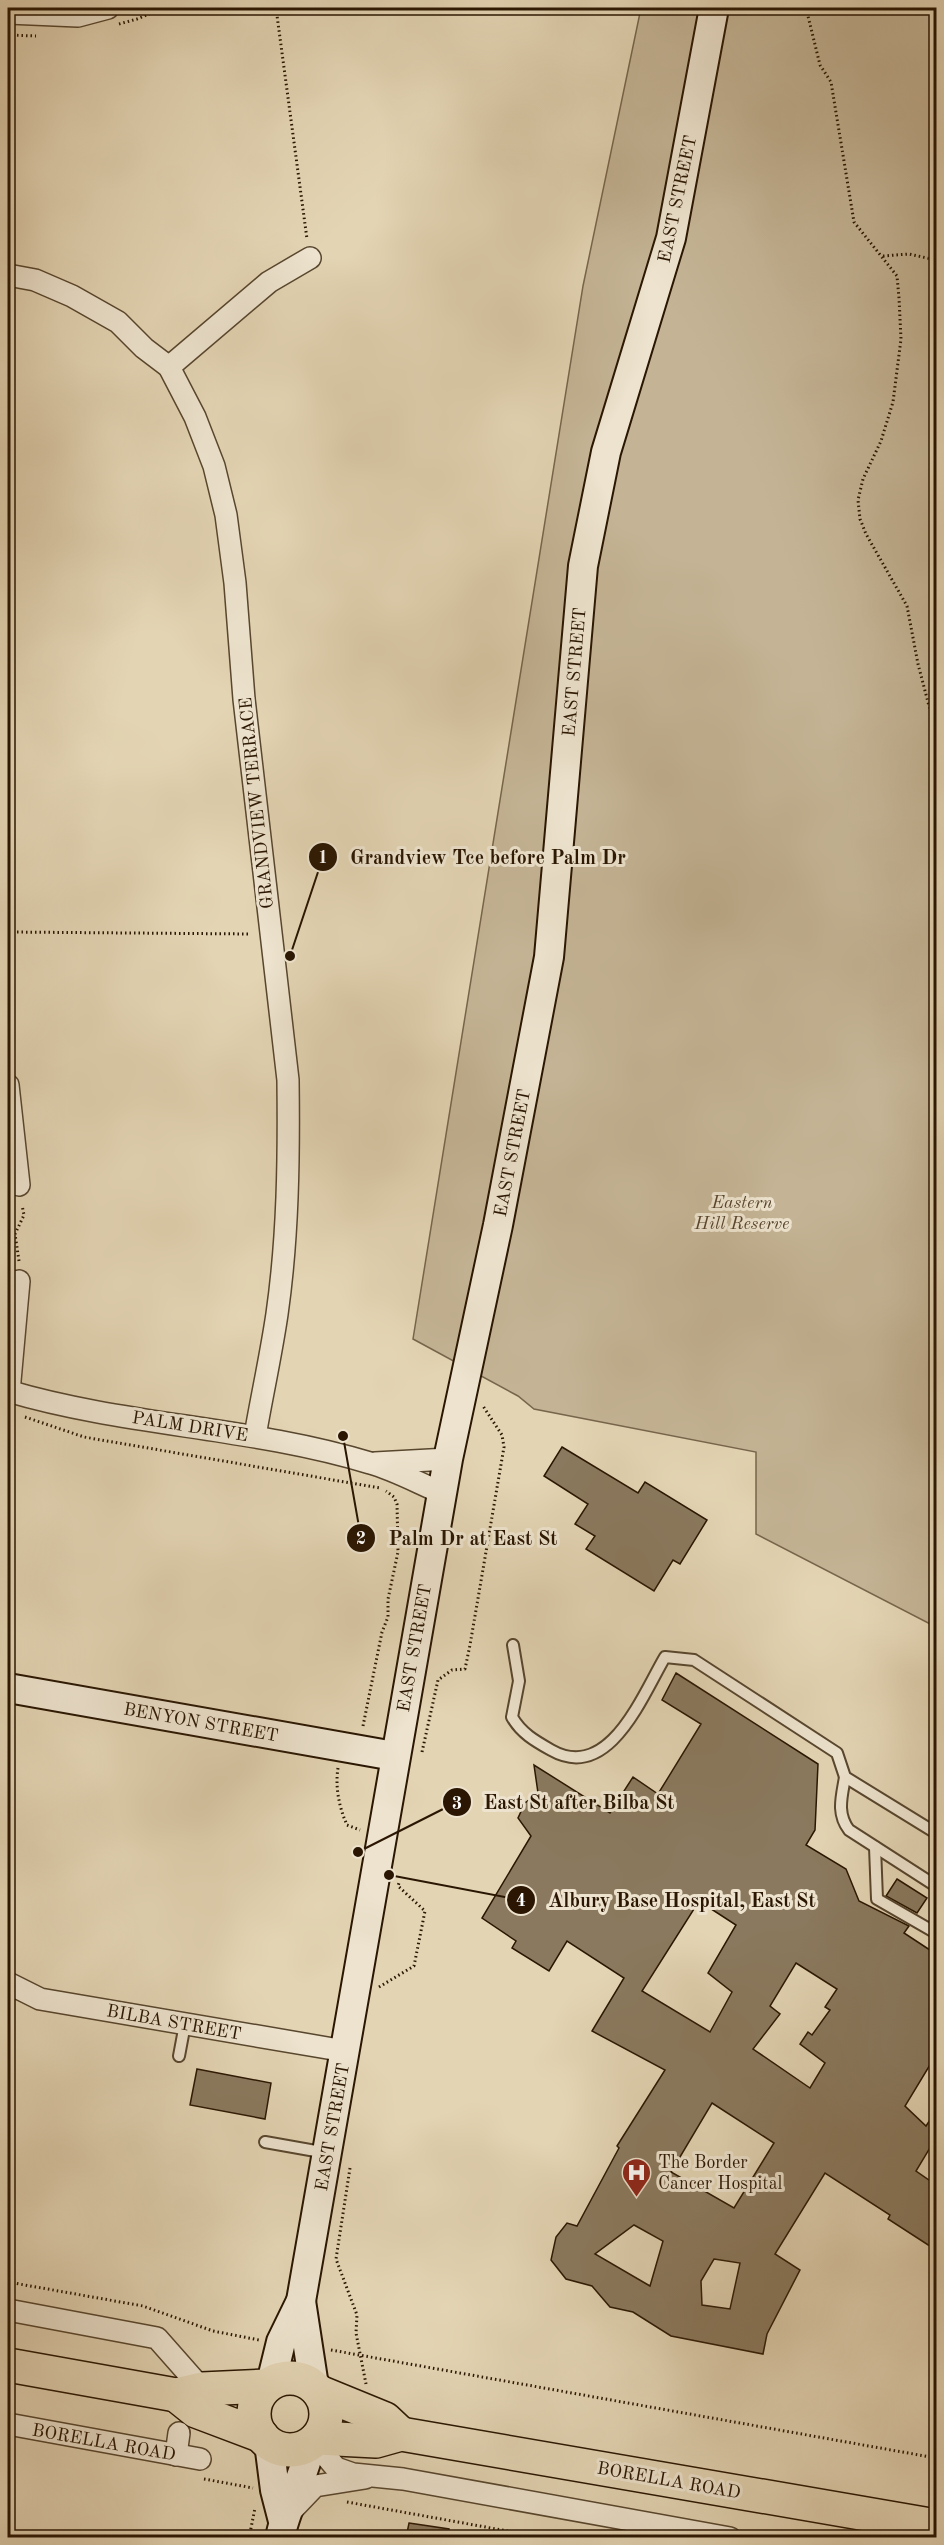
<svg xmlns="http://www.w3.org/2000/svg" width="944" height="2545" viewBox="0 0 944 2545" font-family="'Old Standard TT',serif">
	<rect width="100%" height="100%" fill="#e3d4b3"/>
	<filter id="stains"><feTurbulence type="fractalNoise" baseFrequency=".00333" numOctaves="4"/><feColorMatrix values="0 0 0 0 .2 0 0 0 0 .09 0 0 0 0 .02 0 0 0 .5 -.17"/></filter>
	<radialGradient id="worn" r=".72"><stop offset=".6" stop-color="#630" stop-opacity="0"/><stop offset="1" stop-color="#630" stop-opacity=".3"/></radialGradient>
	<polygon fill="#c4b495" stroke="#77654c" stroke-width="1.5" points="641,8 936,8 936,1627 756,1534 756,1452 534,1409 518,1396 413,1339 583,286"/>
	<g fill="#8a795e" stroke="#2a1602" stroke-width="1.5" fill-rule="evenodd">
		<polygon points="562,1447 638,1493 645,1482 707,1520 680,1564 673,1560 654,1591 586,1549 595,1536 575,1524 588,1504 544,1476"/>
		<path d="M 676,1673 L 818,1764 L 815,1830 L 806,1845 L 846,1869 L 859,1901 L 909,1926 L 904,1933 L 936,1954 L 936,2055 L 905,2106 L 926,2126 L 936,2111 L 936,2150 L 931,2146 L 916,2171 L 936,2185 L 936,2250 L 888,2219 L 890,2215 L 825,2173 L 775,2254 L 800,2270 L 767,2334 L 763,2354 L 671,2336 L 633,2312 L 610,2307 L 592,2286 L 566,2279 L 551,2260 L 556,2237 L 567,2223 L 577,2226 L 619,2148 L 617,2146 L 665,2070 L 592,2031 L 624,1978 L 567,1941 L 549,1971 L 512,1948 L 516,1941 L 482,1918 L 531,1836 L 518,1818 L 525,1803 L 538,1793 L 534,1765 L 610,1813 L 633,1777 L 658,1794 L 701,1724 L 662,1700 ZM 699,1901 L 736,1925 L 708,1973 L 732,1992 L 710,2032 L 642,1991 ZM 796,1963 L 837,1989 L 825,2007 L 830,2010 L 812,2035 L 808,2032 L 800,2044 L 825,2063 L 810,2088 L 753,2049 L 780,2014 L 770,2006 ZM 712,2103 L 774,2143 L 734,2208 L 671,2172 ZM 634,2225 L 663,2241 L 650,2286 L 595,2254 ZM 714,2259 L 740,2263 L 730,2309 L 702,2305 L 701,2281 Z"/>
		<polygon points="897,1879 927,1898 917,1913 886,1896"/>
		<polygon points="197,2069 271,2083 265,2119 190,2105"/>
		<polygon points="409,2523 449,2529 449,2538 406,2538"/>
	</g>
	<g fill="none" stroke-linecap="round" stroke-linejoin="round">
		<defs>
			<g id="lane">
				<path d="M 513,1645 L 519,1681 L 512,1717 C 521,1733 535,1741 551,1750 C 609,1783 642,1696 665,1657 L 694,1660 L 837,1753 L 845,1777 L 936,1833"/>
				<path d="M 845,1777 C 842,1796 836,1813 849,1830 L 936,1886"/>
				<polyline points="875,1847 877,1899 936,1933"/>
				<polyline points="179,2056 185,2024"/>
				<polyline points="265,2142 327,2153"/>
			</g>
			<g id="street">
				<polyline points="8,13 78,16 108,8"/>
				<path d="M 8,275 L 35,280 L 72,296 L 118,322 L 144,348 L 169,367 L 195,417 L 214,466 L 226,515 L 235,583 L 244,699 L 288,1080 C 289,1158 288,1237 277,1314 C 271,1355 262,1395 255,1436"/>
				<polyline points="169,367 269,282 310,258"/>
				<polyline points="8,1085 19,1185"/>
				<path d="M 8,1391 C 126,1426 252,1427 370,1463 C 395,1470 418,1483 442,1493"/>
				<polyline points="9,1392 19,1281"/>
				<polyline points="375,1463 448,1459"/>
				<polyline points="8,1983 40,1999 345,2051"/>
				<polyline points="8,2310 157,2338 202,2389"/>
				<polyline points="8,2424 200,2459"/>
				<polyline points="314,2442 336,2468 353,2474 403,2479 730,2538"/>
				<polyline points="176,2455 179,2433"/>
				<polyline points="293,2509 315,2486 365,2478"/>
			</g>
			<g id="secondary">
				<polyline points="8,1688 394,1756"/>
				<polyline points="301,2301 314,2386"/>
				<polyline points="271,2383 281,2342 301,2301 448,1459 498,1225 549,957 583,566 606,452 671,238 714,8"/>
				<polyline points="269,2443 275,2490 283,2521"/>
				<path d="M 280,2538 C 286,2505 305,2477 311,2443"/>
			</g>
			<g id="primary">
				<polyline points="8,2365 176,2395 202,2389 266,2386"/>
				<circle cx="290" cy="2414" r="36"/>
				<polyline points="319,2392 385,2419 401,2434"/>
				<polyline points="176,2395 196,2411 262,2436"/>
				<polyline points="317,2438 376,2441 401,2434 936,2526"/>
			</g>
		</defs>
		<use href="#lane" stroke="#58462e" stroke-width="14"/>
		<use href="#street" stroke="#58462e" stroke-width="24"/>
		<use href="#secondary" stroke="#2a1602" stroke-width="32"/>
		<use href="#primary" stroke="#2a1602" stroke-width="36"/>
		<g stroke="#2a1602" stroke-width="3" stroke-dasharray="1.5 3" stroke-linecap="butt">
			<polyline points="276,8 307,239"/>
			<polyline points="806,8 820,65 831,82 854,222 897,276 899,298 901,339 893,402 881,441 863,479 858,500 860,519 866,534 907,606 918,664 929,706 936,720"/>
			<polyline points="119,24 137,19 163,8"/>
			<polyline points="8,35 36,36"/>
			<polyline points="883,256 909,254 936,260"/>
			<polyline points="8,932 251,934"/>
			<polyline points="19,1261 15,1234 24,1215 22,1205"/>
			<polyline points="25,1417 84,1437 380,1488"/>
			<polyline points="363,1726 382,1632 388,1617 388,1599 398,1552 397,1504 394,1497 386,1491"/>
			<polyline points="422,1752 438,1680 452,1670 465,1669 470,1645 504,1447 502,1435 483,1406"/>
			<path d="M 338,1768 C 335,1787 339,1807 347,1825 L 360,1830"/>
			<polyline points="379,1987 414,1966 425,1911 398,1886 399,1883"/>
			<polyline points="350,2168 336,2259 357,2315 356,2333 366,2384"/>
			<polyline points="8,2282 143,2306 213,2331 259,2340"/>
			<polyline points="331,2350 936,2458"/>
			<polyline points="204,2479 253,2488"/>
			<polyline points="347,2502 546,2538"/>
			<polyline points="249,2538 255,2508"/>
		</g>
		<use href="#lane" stroke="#ede3ce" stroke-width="10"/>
		<use href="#street" stroke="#ede3ce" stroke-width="21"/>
		<use href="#secondary" stroke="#ede3ce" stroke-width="28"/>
		<use href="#primary" stroke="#e3d4b3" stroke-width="33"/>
	</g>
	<defs>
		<symbol id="hospital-pin" viewBox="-11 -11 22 30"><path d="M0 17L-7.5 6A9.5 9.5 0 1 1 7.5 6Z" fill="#8f2418" stroke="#ede3ce"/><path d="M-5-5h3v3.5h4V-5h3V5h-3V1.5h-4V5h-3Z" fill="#fff"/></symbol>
	</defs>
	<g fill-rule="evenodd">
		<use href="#hospital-pin" x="620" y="2156" width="33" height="45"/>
	</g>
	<g text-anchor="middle" stroke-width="6" stroke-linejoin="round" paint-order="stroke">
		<g font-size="18" fill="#2a1602" stroke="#ede3ce">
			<text transform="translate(677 199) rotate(-78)" y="6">EAST STREET</text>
			<text transform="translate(574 672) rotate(-85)" y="6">EAST STREET</text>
			<text transform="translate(256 803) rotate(-96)" y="6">GRANDVIEW TERRACE</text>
			<text transform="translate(512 1153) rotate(-79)" y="6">EAST STREET</text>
			<text transform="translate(190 1426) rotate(9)" y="6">PALM DRIVE</text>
			<text transform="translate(414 1648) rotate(-80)" y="6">EAST STREET</text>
			<text transform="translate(201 1722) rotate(10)" y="6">BENYON STREET</text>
			<text transform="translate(174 2022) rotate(10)" y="6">BILBA STREET</text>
			<text transform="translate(332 2127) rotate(-80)" y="6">EAST STREET</text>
			<text transform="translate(104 2442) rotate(10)" y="6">BORELLA ROAD</text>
			<text transform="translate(669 2480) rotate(10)" y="6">BORELLA ROAD</text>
		</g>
		<g font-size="18" font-style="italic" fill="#58452e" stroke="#ede3ce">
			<text x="742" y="1208">Eastern<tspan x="742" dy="21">Hill Reserve</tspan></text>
		</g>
		<g font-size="18" fill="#2a1602" stroke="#ede3ce" text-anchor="start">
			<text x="658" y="2168">The Border<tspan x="658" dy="21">Cancer Hospital</tspan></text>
		</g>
	</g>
	<path fill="none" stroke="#2a1602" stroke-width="2" d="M290 956L323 857M343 1436L361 1538M358 1852L457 1802M389 1875L521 1900"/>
	<g fill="#2a1602" stroke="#ede3ce" stroke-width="2">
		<circle cx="290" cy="956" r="6"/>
		<circle cx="343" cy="1436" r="6"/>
		<circle cx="358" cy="1852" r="6"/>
		<circle cx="389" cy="1875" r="6"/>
		<circle cx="323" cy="857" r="15"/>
		<circle cx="361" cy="1538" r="15"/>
		<circle cx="457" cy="1802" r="15"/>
		<circle cx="521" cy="1900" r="15"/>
	</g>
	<g font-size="18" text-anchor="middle" font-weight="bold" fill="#fff">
		<text x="323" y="863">1</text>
		<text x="361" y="1544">2</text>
		<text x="457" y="1809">3</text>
		<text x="521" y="1906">4</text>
	</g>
	<g font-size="20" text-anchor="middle" font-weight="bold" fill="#2a1602" stroke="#ede3ce" stroke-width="6" stroke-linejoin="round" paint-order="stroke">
		<text x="488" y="864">Grandview Tce before Palm Dr</text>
		<text x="473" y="1545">Palm Dr at East St</text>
		<text x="579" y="1809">East St after Bilba St</text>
		<text x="682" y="1907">Albury Base Hospital, East St</text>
	</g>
	<rect width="944" height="2545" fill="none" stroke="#e3d4b3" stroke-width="30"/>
	<rect x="9" y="9" width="926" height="2527" fill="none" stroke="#2a1602" stroke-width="3"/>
	<rect x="15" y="15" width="914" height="2515" fill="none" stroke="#2a1602" stroke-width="1.5"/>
	<rect width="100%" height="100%" filter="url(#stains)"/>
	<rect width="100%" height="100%" fill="url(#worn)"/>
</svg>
